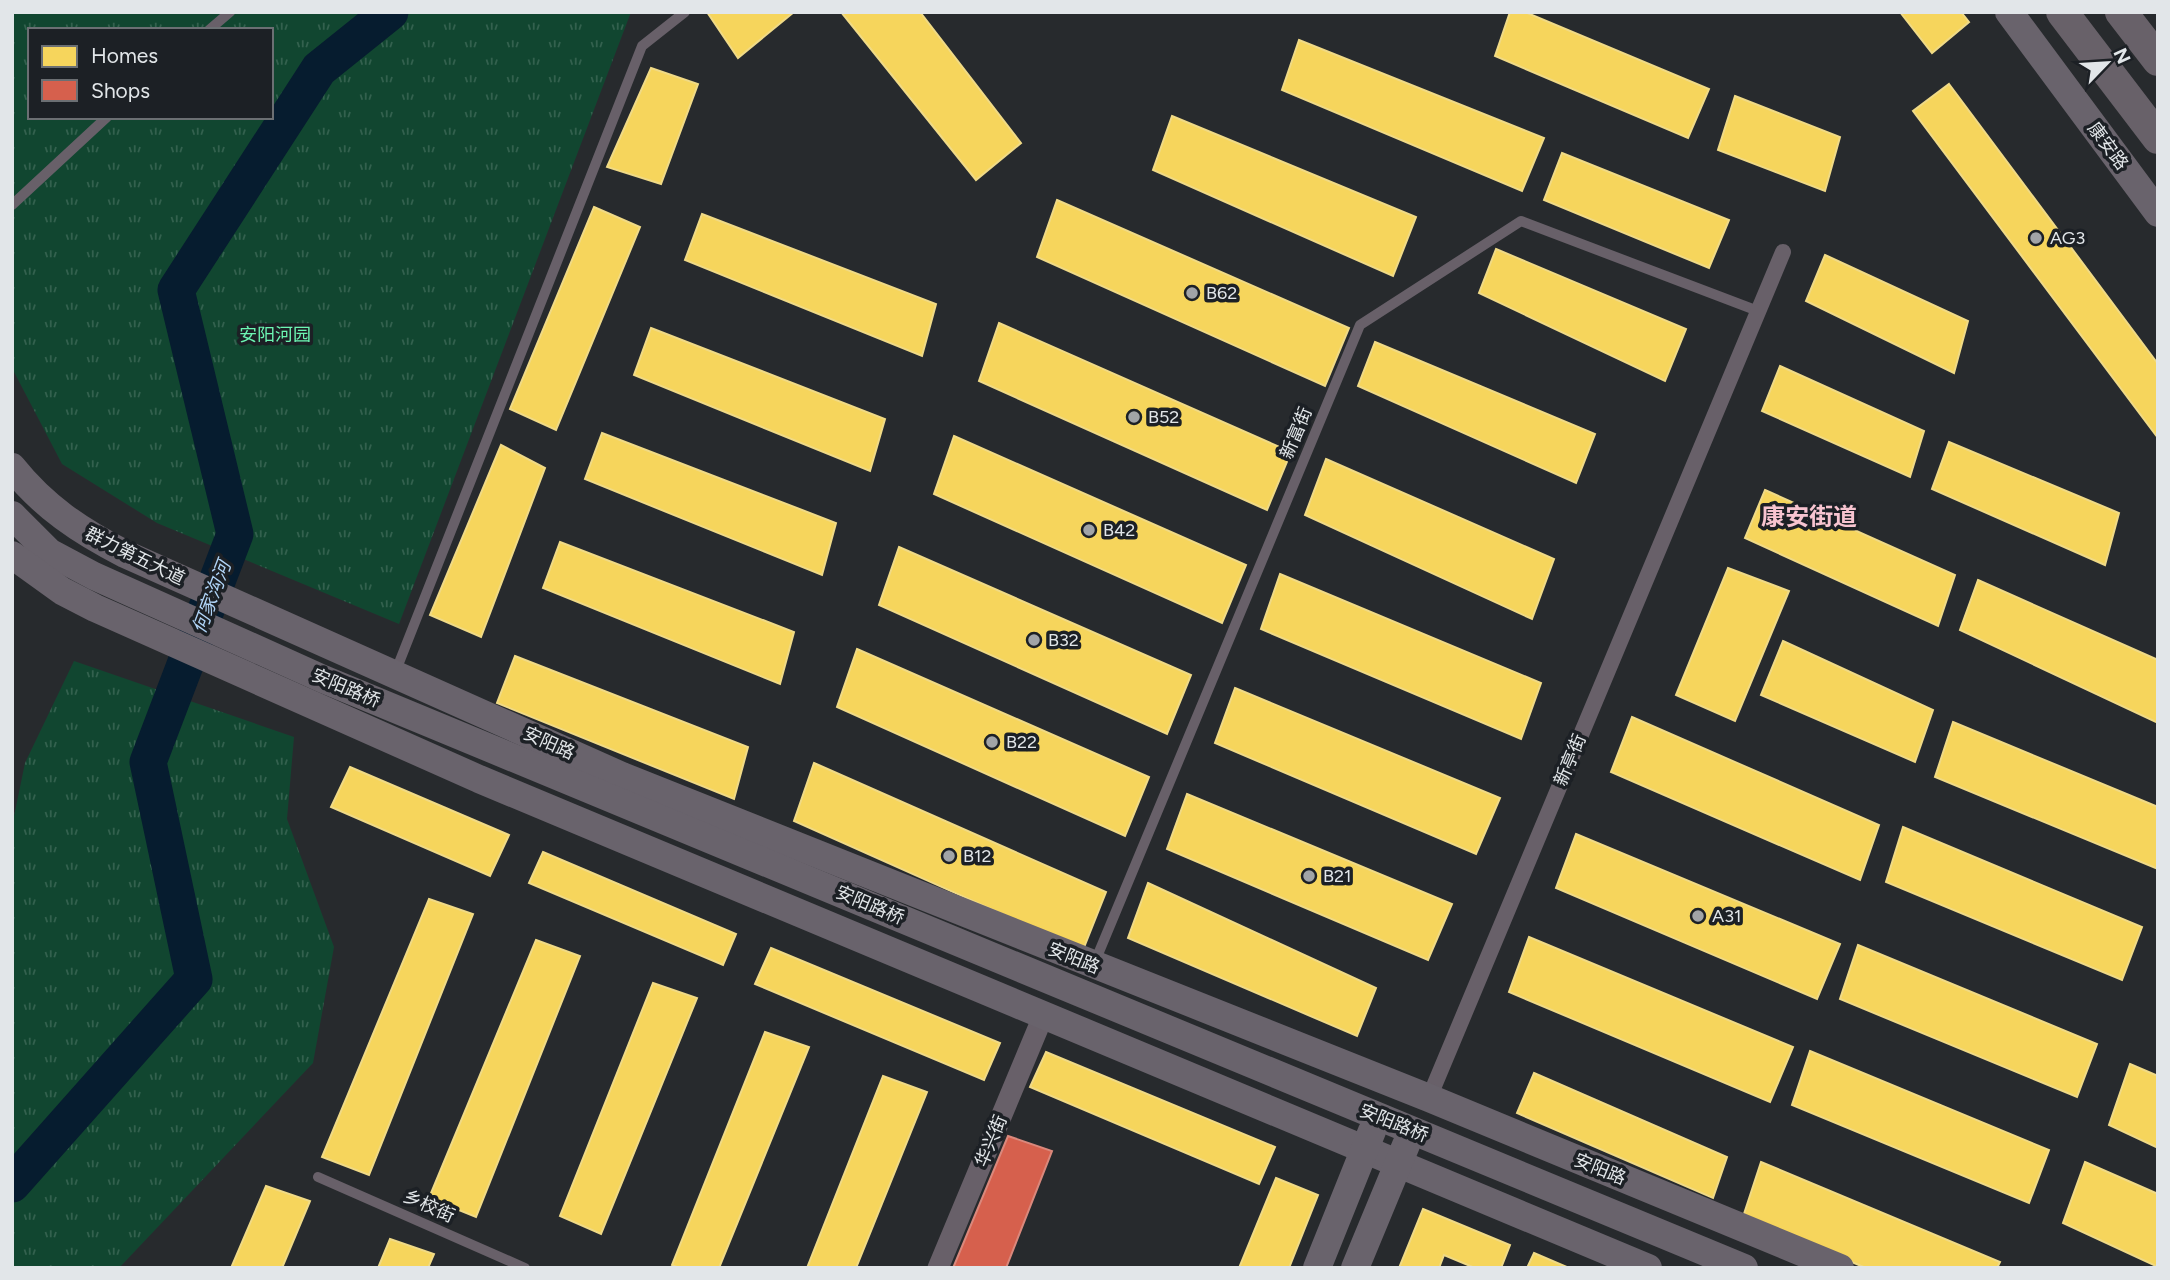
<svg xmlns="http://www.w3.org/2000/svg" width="2170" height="1280" viewBox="0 0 2170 1280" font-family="Figtree,'Noto Sans SC',sans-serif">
	<defs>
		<pattern id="park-tufts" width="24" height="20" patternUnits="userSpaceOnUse" patternTransform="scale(1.75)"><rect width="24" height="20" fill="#114630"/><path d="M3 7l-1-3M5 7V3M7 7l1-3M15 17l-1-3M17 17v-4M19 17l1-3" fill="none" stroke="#33614e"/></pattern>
	</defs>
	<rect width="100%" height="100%" fill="#272a2d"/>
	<g fill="url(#park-tufts)" fill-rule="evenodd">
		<path d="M 12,12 L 631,12 L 399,624 L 157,523 L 62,464 L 12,368 ZM 30,30 L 271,30 L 271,117 L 30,117 Z"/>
		<polygon points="74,661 294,737 287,819 334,947 313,1063 119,1268 12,1268 12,826 25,763"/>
	</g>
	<g fill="#f6d55c" stroke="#f0da86" stroke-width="2">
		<polygon points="707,12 794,12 738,58"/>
		<polygon points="841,12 920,12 1021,143 976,180"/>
		<polygon points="1510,12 1525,12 1709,89 1688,138 1495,56"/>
		<polygon points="1900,12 1961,12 1969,22 1932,53"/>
		<polygon points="1299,40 1544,138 1522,191 1282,90"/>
		<polygon points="651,68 698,84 661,184 607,167"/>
		<polygon points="1949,84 2158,364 2158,438 1913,111"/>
		<polygon points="1735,96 1840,137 1825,191 1718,150"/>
		<polygon points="1172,116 1416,217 1393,276 1153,170"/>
		<polygon points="1562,153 1729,220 1709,268 1544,200"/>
		<polygon points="1057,200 1349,328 1325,386 1037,257"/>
		<polygon points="594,207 640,227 556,430 510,409"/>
		<polygon points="702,214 936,304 922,356 685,260"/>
		<polygon points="1496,249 1686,329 1665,381 1479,293"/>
		<polygon points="1825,255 1968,321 1954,373 1806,301"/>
		<polygon points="999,323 1291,452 1267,510 979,381"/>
		<polygon points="651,328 885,419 870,471 634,375"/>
		<polygon points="1375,342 1595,434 1576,483 1358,386"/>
		<polygon points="1780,366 1924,431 1910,477 1762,411"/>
		<polygon points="602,433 836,523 822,575 585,479"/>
		<polygon points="954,436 1246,565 1222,623 934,494"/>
		<polygon points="1949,442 2119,513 2105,565 1932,489"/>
		<polygon points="501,445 545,468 481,637 430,615"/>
		<polygon points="1326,459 1554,559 1532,619 1305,515"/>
		<polygon points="1765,490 1955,575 1938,626 1745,538"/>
		<polygon points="560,542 794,632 780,684 543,588"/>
		<polygon points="899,547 1191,675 1167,734 879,605"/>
		<polygon points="1728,568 1789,591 1735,721 1676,695"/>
		<polygon points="1280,574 1541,683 1521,739 1261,629"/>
		<polygon points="1978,580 2158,660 2158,723 1960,630"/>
		<polygon points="1783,641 1933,710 1915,762 1761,695"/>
		<polygon points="857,649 1149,777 1125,836 837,707"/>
		<polygon points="515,656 748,747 734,799 497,703"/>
		<polygon points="1235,688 1500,798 1476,854 1215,743"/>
		<polygon points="1632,717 1879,825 1860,880 1611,772"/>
		<polygon points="1953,722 2158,807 2158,869 1935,777"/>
		<polygon points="814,763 1106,892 1083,950 794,821"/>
		<polygon points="350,767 509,835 490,876 331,807"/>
		<polygon points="1187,794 1452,904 1428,960 1167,849"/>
		<polygon points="1903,827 2142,927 2122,980 1886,882"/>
		<polygon points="1576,834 1840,944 1817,999 1556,888"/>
		<polygon points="543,852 736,934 723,965 529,883"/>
		<polygon points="1148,883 1376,988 1357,1036 1128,938"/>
		<polygon points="429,899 473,914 369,1175 322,1157"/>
		<polygon points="1529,937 1793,1047 1770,1102 1509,992"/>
		<polygon points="536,940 580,956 476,1217 429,1198"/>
		<polygon points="1858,945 2097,1044 2077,1097 1840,999"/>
		<polygon points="771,948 1000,1043 984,1080 755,984"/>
		<polygon points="653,983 697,998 601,1234 560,1216"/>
		<polygon points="765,1032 809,1047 719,1268 679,1268 672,1265"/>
		<polygon points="1810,1051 2049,1150 2029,1203 1792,1105"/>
		<polygon points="1046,1052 1275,1147 1259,1184 1030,1087"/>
		<polygon points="2130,1064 2158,1076 2158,1148 2109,1125"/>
		<polygon points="1534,1073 1727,1157 1713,1198 1517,1113"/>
		<polygon points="883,1076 927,1092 856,1268 807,1268"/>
		<polygon points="1761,1162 2000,1262 1997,1268 1866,1268 1743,1217"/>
		<polygon points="2085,1162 2158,1194 2158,1267 2063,1223"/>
		<polygon points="1276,1178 1318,1195 1289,1268 1239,1268"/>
		<polygon points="266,1186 310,1201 282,1268 231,1268"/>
		<polygon points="1423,1209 1510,1245 1501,1268 1475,1268 1444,1255 1439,1268 1399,1268"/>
		<polygon points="390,1239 434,1254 428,1268 378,1268"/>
		<polygon points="1534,1253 1569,1268 1527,1268"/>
	</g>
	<polygon fill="#d6604d" stroke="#da887c" stroke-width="2" points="1008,1136 1052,1151 1006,1268 953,1268"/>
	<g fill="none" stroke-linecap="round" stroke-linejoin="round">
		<polyline stroke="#061c2f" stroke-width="37" points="12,1184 194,979 148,762 235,534 176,290 319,69 390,12"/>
		<g stroke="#686069" stroke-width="10">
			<polyline points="209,30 230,12"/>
			<polyline points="12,205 107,117"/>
			<polyline points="395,673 642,46 685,12"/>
			<polyline points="1094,964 1360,325 1521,221 1758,311"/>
			<polyline points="318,1177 525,1268"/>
		</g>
		<polyline stroke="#686069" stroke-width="16" points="1429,1098 1783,252"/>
		<polyline stroke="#686069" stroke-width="21" points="938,1268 1044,1014"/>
		<g stroke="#69636c" stroke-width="28">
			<polyline points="2009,12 2158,213"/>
			<path d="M 12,467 C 44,507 80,531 125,554 L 622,776 L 1429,1098 L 1840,1268"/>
			<polyline points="12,515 49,552 94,576 323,679 1744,1268"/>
			<polyline points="12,555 62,591 95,608 479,779 1648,1268"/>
			<polyline points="1317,1268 1372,1131"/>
			<polyline points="1355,1268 1406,1145"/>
		</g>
		<g stroke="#686169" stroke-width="32">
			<polyline points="2062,12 2158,138"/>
			<polyline points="2121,12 2158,60"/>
		</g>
	</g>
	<g fill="#a1a4a7" stroke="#1c2025" stroke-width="2.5">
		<circle cx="2036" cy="238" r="7"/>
		<circle cx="1192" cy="293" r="7"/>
		<circle cx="1134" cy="417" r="7"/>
		<circle cx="1089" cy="530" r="7"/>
		<circle cx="1034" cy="640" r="7"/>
		<circle cx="992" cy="742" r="7"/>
		<circle cx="949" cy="856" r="7"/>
		<circle cx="1309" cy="876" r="7"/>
		<circle cx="1698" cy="916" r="7"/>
	</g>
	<g text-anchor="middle" stroke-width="7" stroke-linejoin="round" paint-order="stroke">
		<g font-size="18" fill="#e2e6e9" stroke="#1c2025">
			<text transform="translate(2108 146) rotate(53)" y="6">康安路</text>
			<text transform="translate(1296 433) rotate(-67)" y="6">新富街</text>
			<text transform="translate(135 556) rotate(26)" y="6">群力第五大道</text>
			<text transform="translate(346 688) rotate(23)" y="6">安阳路桥</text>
			<text transform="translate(549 743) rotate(24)" y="6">安阳路</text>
			<text transform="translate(1570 760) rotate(-67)" y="6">新亭街</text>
			<text transform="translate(870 905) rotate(23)" y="6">安阳路桥</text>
			<text transform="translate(1074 958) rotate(22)" y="6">安阳路</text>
			<text transform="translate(1394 1123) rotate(22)" y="6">安阳路桥</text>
			<text transform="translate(991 1141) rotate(-67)" y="6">华兴街</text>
			<text transform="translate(1600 1169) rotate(22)" y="6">安阳路</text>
			<text transform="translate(429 1206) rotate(24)" y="6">乡校街</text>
		</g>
		<g font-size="18" fill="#e2e6e9" stroke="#1c2025" text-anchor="start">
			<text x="2050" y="244">AG3</text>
			<text x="1206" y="299">B62</text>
			<text x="1148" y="423">B52</text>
			<text x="1103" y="536">B42</text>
			<text x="1048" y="646">B32</text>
			<text x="1006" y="748">B22</text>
			<text x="963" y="862">B12</text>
			<text x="1323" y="882">B21</text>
			<text x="1712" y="922">A31</text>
		</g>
		<g font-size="18" fill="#6cf6b3" stroke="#1c2025">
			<text x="275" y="341">安阳河园</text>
		</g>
		<g font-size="19" font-style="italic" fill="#b0d4f7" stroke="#1c2025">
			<text transform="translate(211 597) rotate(-69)" y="7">何家沟河</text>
		</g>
		<g font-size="24" font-weight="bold" fill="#f7c4d0" stroke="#1c2025">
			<text x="1809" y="525">康安街道</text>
		</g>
	</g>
	<rect width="2170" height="1280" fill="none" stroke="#e2e6e9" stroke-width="28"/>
	<rect x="28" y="28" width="245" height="91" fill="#1c2025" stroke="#6b6f73" stroke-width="2"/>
	<rect x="42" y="46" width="35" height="21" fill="#f6d55c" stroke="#6b6f73" stroke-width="2"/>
	<text x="91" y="63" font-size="21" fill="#e2e6e9">Homes</text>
	<rect x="42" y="80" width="35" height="21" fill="#d6604d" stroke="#6b6f73" stroke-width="2"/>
	<text x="91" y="98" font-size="21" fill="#e2e6e9">Shops</text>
	<g transform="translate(2107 63) rotate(65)" stroke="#1c2025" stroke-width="5" paint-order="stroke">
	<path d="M0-5L12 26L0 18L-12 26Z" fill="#e2e6e9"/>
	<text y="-10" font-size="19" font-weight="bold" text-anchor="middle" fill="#e2e6e9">N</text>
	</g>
</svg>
